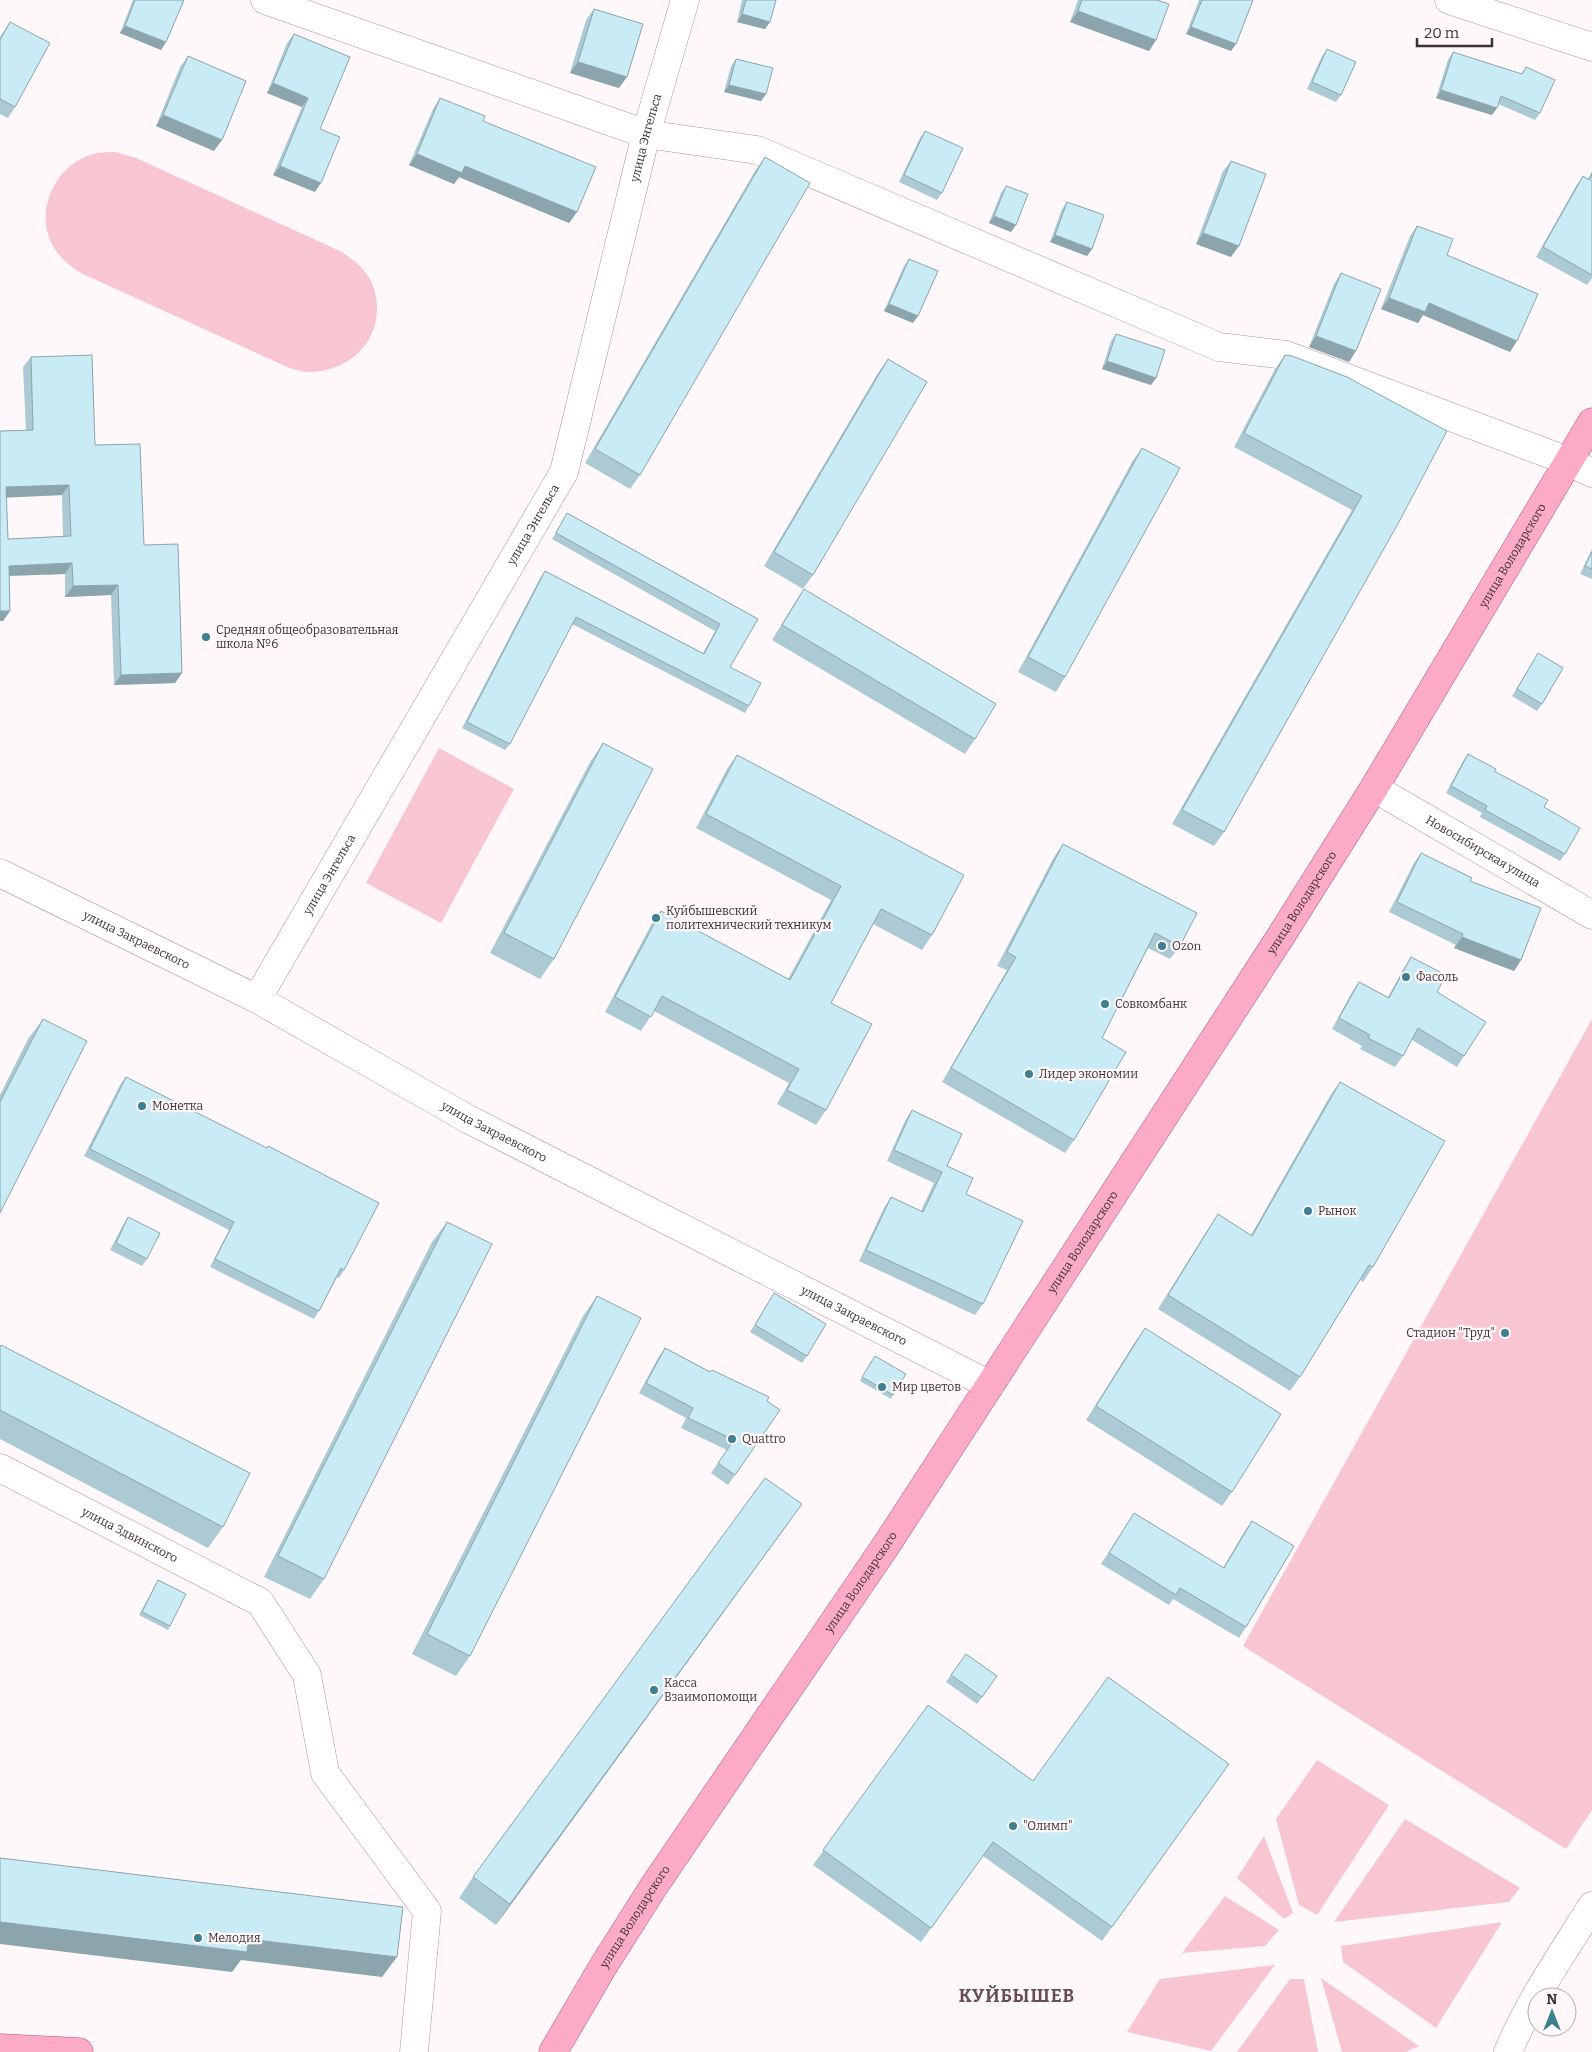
<svg xmlns="http://www.w3.org/2000/svg" width="1592" height="2052" viewBox="0 0 1592 2052" font-family="Bitter,serif">
	<rect width="100%" height="100%" fill="#fff8fa"/>
	<g fill="#f8c5d3">
		<path d="M 116,152 L 136,158 L 340,251 C 351,258 361,265 368,276 C 374,284 376,296 377,305 C 379,344 347,372 309,372 C 302,372 294,369 287,367 L 83,274 C 71,267 62,260 54,248 C 32,212 56,161 97,153 C 103,152 110,152 116,152 Z"/>
		<polygon points="439,748 514,789 441,923 366,883"/>
		<polygon points="1592,1019 1592,1810 1566,1849 1243,1646"/>
		<polygon points="1317,1760 1389,1805 1317,1915 1299,1905 1276,1819"/>
		<polygon points="1405,1819 1520,1888 1509,1902 1334,1922"/>
		<polygon points="1264,1836 1293,1913 1284,1919 1237,1878"/>
		<polygon points="1225,1896 1279,1930 1265,1946 1182,1953"/>
		<polygon points="1502,1922 1436,2028 1343,1962 1341,1946"/>
		<polygon points="1275,1965 1211,2051 1127,2032 1160,1979"/>
		<polygon points="1321,1978 1419,2046 1406,2052 1342,2052"/>
		<polygon points="1290,1979 1304,1979 1318,2052 1237,2052"/>
	</g>
	<g fill="none" stroke-linecap="round" stroke-linejoin="round">
		<defs>
			<g id="minor">
				<polyline points="265,0 646,134 757,150 1219,347 1286,355 1568,461 1592,473"/>
				<polyline points="1449,0 1592,47"/>
				<path id="s1" d="M 1374,788 L 1592,915"/>
				<path id="s2" d="M 0,873 L 257,999 L 468,1119 L 990,1385"/>
				<path id="s3" d="M 257,999 L 564,472 L 646,134 L 685,0"/>
				<path id="s4" d="M 0,1468 L 260,1602 L 307,1675 L 325,1773 L 427,1911 L 414,2052"/>
				<path d="M 1508,2052 C 1530,2000 1562,1954 1592,1906"/>
			</g>
			<g id="major">
				<polyline points="0,2048 79,2052"/>
				<path id="s5" d="M 553,2052 L 604,1965 L 654,1886 L 887,1544 L 1279,939 L 1374,788 L 1592,422"/>
			</g>
		</defs>
		<use href="#minor" stroke="#b1929a" stroke-width="29"/>
		<use href="#major" stroke="#b75c7b" stroke-width="29"/>
		<use href="#minor" stroke="#fff" stroke-width="28"/>
		<use href="#major" stroke="#fbabc7" stroke-width="28"/>
	</g>
	<g fill="#accad3" fill-rule="evenodd">
		<polygon points="133,0 184,0 166,42 161,50 120,33"/>
		<polygon points="742,0 776,0 765,29 737,22"/>
		<polygon points="1078,0 1157,0 1156,40 1149,51 1070,22"/>
		<polygon points="1199,0 1253,0 1231,51 1186,34"/>
		<polygon points="594,9 619,88 570,73 586,20"/>
		<polygon points="10,22 15,107 8,118 0,114 0,37"/>
		<polygon points="294,34 320,129 315,192 273,175 302,107 267,93 287,43"/>
		<polygon points="1327,49 1341,95 1336,102 1307,89 1322,56"/>
		<polygon points="1453,52 1521,74 1526,67 1540,113 1535,120 1498,104 1492,115 1436,98 1448,60"/>
		<polygon points="188,56 214,151 156,126 180,67"/>
		<polygon points="736,59 766,94 761,101 724,92 731,66"/>
		<polygon points="440,98 483,121 577,212 569,223 459,177 454,184 409,165 433,109"/>
		<polygon points="925,131 942,193 937,200 899,182 920,138"/>
		<polygon points="765,157 640,475 630,489 585,463 755,171"/>
		<polygon points="1231,161 1231,257 1196,244 1223,171"/>
		<polygon points="1592,171 1592,278 1587,285 1536,257 1576,186 1583,176 1588,179"/>
		<polygon points="1006,186 1011,232 989,223 1001,193"/>
		<polygon points="1067,202 1092,249 1087,256 1050,242 1062,209"/>
		<polygon points="1417,226 1447,255 1510,352 1423,315 1418,323 1381,309 1410,236"/>
		<polygon points="909,259 913,323 884,311 904,266"/>
		<polygon points="1341,273 1349,362 1309,347 1334,284"/>
		<polygon points="1116,334 1156,378 1151,385 1102,369 1111,341"/>
		<polygon points="1285,355 1447,431 1224,832 1214,846 1172,824 1352,510 1234,447 1275,369"/>
		<path d="M 31,357 L 95,445 L 144,545 L 182,673 L 175,683 L 114,685 L 111,595 L 65,597 L 65,574 L 9,576 L 10,611 L 3,621 L 0,431 L 26,430 L 23,367 ZM 62,495 L 63,536 L 8,539 L 6,497 Z"/>
		<polygon points="888,359 813,575 803,589 764,566 878,373"/>
		<polygon points="1142,448 1065,677 1056,692 1018,672 1132,462"/>
		<polygon points="567,513 758,619 730,667 749,706 745,713 572,624 510,744 505,750 462,728 540,578 545,571 703,653 715,631 552,539"/>
		<polygon points="1592,549 1592,579 1580,574"/>
		<polygon points="804,589 975,739 965,754 772,640 794,604"/>
		<polygon points="1538,653 1542,704 1537,711 1512,696"/>
		<polygon points="603,743 554,959 540,979 490,953 589,764"/>
		<polygon points="1468,754 1494,771 1565,854 1560,861 1480,817 1482,813 1446,793 1463,761"/>
		<polygon points="737,755 932,935 922,950 873,924 831,1003 826,1110 816,1125 777,1104 789,1083 654,1011 641,1031 605,1012 651,925 661,911 788,979 831,900 696,828 727,769"/>
		<polygon points="1063,844 1180,946 1170,959 1148,948 1102,1038 1074,1140 1065,1153 942,1082 1007,970 997,966 1054,857"/>
		<polygon points="1421,853 1470,881 1521,960 1514,971 1454,948 1456,945 1389,912 1414,863"/>
		<polygon points="1411,957 1437,992 1464,1056 1457,1067 1412,1040 1403,1056 1395,1067 1360,1049 1362,1046 1332,1029 1352,992 1359,982 1388,997 1404,968"/>
		<polygon points="43,1019 0,1213 0,1095 28,1039"/>
		<polygon points="126,1077 344,1270 339,1278 337,1277 319,1311 314,1319 210,1267 229,1230 84,1156 120,1085"/>
		<polygon points="1340,1082 1373,1267 1363,1282 1360,1280 1300,1377 1290,1391 1158,1309 1208,1229 1218,1214 1251,1235 1330,1096"/>
		<polygon points="912,1110 966,1194 983,1304 975,1315 859,1261 884,1208 891,1197 921,1211 934,1183 887,1161 905,1121"/>
		<polygon points="128,1217 147,1259 142,1266 110,1250 123,1225"/>
		<polygon points="447,1222 324,1579 310,1599 264,1577 432,1242"/>
		<polygon points="774,1293 807,1356 802,1363 750,1332"/>
		<polygon points="597,1296 470,1656 456,1676 412,1654 583,1316"/>
		<polygon points="1145,1328 1232,1492 1222,1506 1086,1420 1135,1342"/>
		<polygon points="0,1346 223,1527 208,1548 0,1439"/>
		<polygon points="665,1348 767,1401 780,1410 728,1485 711,1473 727,1450 681,1428 686,1418 639,1393 658,1358"/>
		<polygon points="872,1360 893,1395 891,1399 860,1381"/>
		<polygon points="1134,1513 1223,1568 1244,1532 1252,1521 1246,1627 1239,1638 1173,1599 1169,1605 1101,1564"/>
		<polygon points="787,1525 496,1925 459,1898 473,1877"/>
		<polygon points="158,1580 170,1626 168,1630 139,1615"/>
		<polygon points="966,1654 997,1676 977,1704 946,1682"/>
		<polygon points="928,1705 1033,1781 1229,1764 1102,1941 983,1856 921,1942 813,1865"/>
	</g>
	<g fill="#8ca4ac">
		<polygon points="1078,11 1156,40 1149,51 1070,22"/>
		<polygon points="742,14 770,22 765,29 737,22"/>
		<polygon points="125,26 166,42 161,50 120,33"/>
		<polygon points="1191,27 1236,44 1231,51 1186,34"/>
		<polygon points="578,62 627,77 619,88 570,73"/>
		<polygon points="273,83 308,98 302,107 267,93"/>
		<polygon points="729,85 766,94 761,101 724,92"/>
		<polygon points="1441,90 1497,108 1492,115 1436,98"/>
		<polygon points="163,115 222,140 214,151 156,126"/>
		<polygon points="417,154 465,166 577,212 569,223 459,177 454,184 409,165"/>
		<polygon points="280,166 321,183 315,192 273,175"/>
		<polygon points="994,216 1016,225 1011,232 989,223"/>
		<polygon points="1203,233 1239,246 1231,257 1196,244"/>
		<polygon points="1055,235 1092,249 1087,256 1050,242"/>
		<polygon points="1389,298 1429,303 1517,341 1510,352 1423,315 1418,323 1381,309"/>
		<polygon points="889,304 918,316 913,323 884,311"/>
		<polygon points="1316,336 1356,351 1349,362 1309,347"/>
		<polygon points="1107,361 1156,378 1151,385 1102,369"/>
		<polygon points="69,485 62,495 0,498 6,487"/>
		<polygon points="72,563 65,574 1,576 9,566"/>
		<polygon points="118,585 111,595 65,597 73,586"/>
		<polygon points="0,611 10,611 3,621 0,621"/>
		<polygon points="182,673 175,683 114,685 121,675"/>
		<polygon points="1462,937 1521,960 1514,971 1454,948"/>
		<polygon points="802,1504 787,1525 496,1925 510,1904"/>
		<polygon points="0,1922 248,1939 397,1957 382,1977 241,1960 232,1972 0,1944"/>
	</g>
	<g fill="#c8ebf5" stroke="#8ca4ac" fill-rule="evenodd">
		<polygon points="135,0 184,0 166,42 125,26"/>
		<polygon points="746,0 776,0 770,22 742,14"/>
		<polygon points="1082,0 1157,0 1169,4 1156,40 1078,11"/>
		<polygon points="1202,0 1253,0 1236,44 1191,27"/>
		<polygon points="594,9 643,24 627,77 578,62"/>
		<polygon points="10,22 50,43 15,107 0,99 0,40"/>
		<polygon points="294,34 350,57 320,129 340,137 321,183 280,166 308,98 273,83"/>
		<polygon points="1327,49 1356,62 1341,95 1312,82"/>
		<polygon points="1453,52 1522,74 1526,67 1555,80 1540,113 1501,96 1497,108 1441,90"/>
		<polygon points="188,56 246,81 222,140 163,115"/>
		<polygon points="736,59 773,68 766,94 729,85"/>
		<polygon points="440,98 485,116 483,121 596,167 577,212 465,166 462,173 417,154"/>
		<polygon points="925,131 963,148 942,193 904,175"/>
		<polygon points="765,157 810,183 640,475 595,449"/>
		<polygon points="1231,161 1266,174 1239,246 1203,233"/>
		<polygon points="1592,174 1592,275 1543,247 1583,176 1589,180"/>
		<polygon points="1006,186 1028,194 1016,225 994,216"/>
		<polygon points="1067,202 1104,215 1092,249 1055,235"/>
		<polygon points="1417,226 1453,239 1447,255 1538,294 1517,341 1429,303 1425,312 1389,298"/>
		<polygon points="909,259 938,271 918,316 889,304"/>
		<polygon points="1341,273 1381,289 1356,351 1316,336"/>
		<polygon points="1116,334 1165,350 1156,378 1107,361"/>
		<path d="M 92,355 L 95,445 L 140,444 L 144,545 L 178,544 L 182,673 L 121,675 L 118,585 L 73,586 L 72,563 L 9,566 L 10,611 L 0,611 L 0,431 L 33,430 L 31,357 ZM 69,485 L 71,536 L 8,539 L 6,487 Z"/>
		<polygon points="1285,355 1292,356 1347,377 1447,431 1399,522 1224,832 1182,810 1362,496 1244,433"/>
		<polygon points="888,359 927,382 813,575 774,552"/>
		<polygon points="1142,448 1180,468 1065,677 1028,657"/>
		<polygon points="567,513 758,619 730,667 761,683 749,706 576,617 510,744 467,722 545,571 704,654 720,624 556,533"/>
		<polygon points="1592,552 1592,569 1585,566"/>
		<polygon points="804,589 996,704 975,739 782,625"/>
		<polygon points="1538,653 1563,668 1542,704 1517,689"/>
		<polygon points="603,743 653,769 554,959 504,933"/>
		<polygon points="1468,754 1496,769 1494,771 1548,800 1544,807 1580,828 1565,854 1485,810 1487,806 1451,786"/>
		<polygon points="737,755 964,875 932,935 881,909 831,1003 872,1024 826,1110 787,1090 799,1069 662,996 651,1017 615,997 661,911 790,980 841,886 706,814"/>
		<polygon points="1063,844 1197,913 1180,946 1155,933 1102,1038 1126,1052 1074,1140 951,1068 1016,957 1007,952"/>
		<polygon points="1421,853 1472,878 1470,881 1541,908 1521,960 1462,937 1463,934 1397,902"/>
		<polygon points="1411,957 1446,975 1437,992 1486,1022 1464,1056 1418,1028 1403,1056 1368,1038 1370,1035 1339,1018 1359,982 1389,998"/>
		<polygon points="43,1019 87,1041 0,1213 0,1102"/>
		<polygon points="126,1077 267,1148 268,1146 379,1203 344,1270 341,1268 319,1311 215,1259 234,1222 90,1149"/>
		<polygon points="1340,1082 1445,1141 1373,1267 1369,1265 1300,1377 1168,1295 1218,1214 1252,1236"/>
		<polygon points="912,1110 962,1134 947,1166 973,1178 966,1194 1023,1221 983,1304 866,1250 891,1197 923,1212 942,1172 894,1150"/>
		<polygon points="128,1217 160,1233 147,1259 116,1243"/>
		<polygon points="447,1222 492,1244 324,1579 278,1556"/>
		<polygon points="774,1293 826,1324 807,1356 755,1325"/>
		<polygon points="597,1296 641,1318 470,1656 427,1634"/>
		<polygon points="1145,1328 1281,1414 1232,1492 1096,1406"/>
		<polygon points="1,1345 250,1473 223,1527 0,1410 0,1347"/>
		<polygon points="665,1348 710,1372 712,1370 769,1397 767,1401 780,1410 735,1475 718,1463 734,1440 688,1418 693,1408 646,1383"/>
		<polygon points="875,1356 906,1374 893,1395 862,1377"/>
		<polygon points="765,1478 802,1504 510,1904 473,1877"/>
		<polygon points="1134,1513 1224,1568 1252,1521 1294,1546 1246,1627 1180,1588 1176,1595 1109,1553"/>
		<polygon points="158,1580 186,1594 170,1626 142,1612"/>
		<polygon points="966,1654 997,1676 982,1697 951,1675"/>
		<polygon points="1108,1677 1229,1764 1112,1927 993,1842 931,1928 823,1850 928,1705 1033,1781"/>
		<polygon points="0,1858 403,1907 397,1957 248,1939 247,1952 0,1922"/>
	</g>
	<g fill="#3e8092" stroke="#fff8fa" stroke-width="2">
		<circle cx="206" cy="637" r="5"/>
		<circle cx="656" cy="918" r="5"/>
		<circle cx="1162" cy="946" r="5"/>
		<circle cx="1406" cy="977" r="5"/>
		<circle cx="1105" cy="1004" r="5"/>
		<circle cx="1029" cy="1074" r="5"/>
		<circle cx="142" cy="1106" r="5"/>
		<circle cx="1308" cy="1211" r="5"/>
		<circle cx="1505" cy="1333" r="5"/>
		<circle cx="882" cy="1387" r="5"/>
		<circle cx="732" cy="1439" r="5"/>
		<circle cx="654" cy="1690" r="5"/>
		<circle cx="1013" cy="1826" r="5"/>
		<circle cx="198" cy="1938" r="5"/>
	</g>
	<g text-anchor="middle" stroke-width="4.5" stroke-linejoin="round" paint-order="stroke">
		<g font-size="12" fill="#3f3235" stroke="#fff8fa">
			<text dy="4" stroke="none"><textPath href="#s3" startOffset="954">улица Энгельса</textPath></text>
			<text dy="4" stroke="none"><textPath href="#s3" startOffset="549">улица Энгельса</textPath></text>
			<text dy="4" stroke="none"><textPath href="#s5" startOffset="1778">улица Володарского</textPath></text>
			<text dy="4" stroke="none"><textPath href="#s1" startOffset="126">Новосибирская улица</textPath></text>
			<text dy="4" stroke="none"><textPath href="#s3" startOffset="144">улица Энгельса</textPath></text>
			<text dy="4" stroke="none"><textPath href="#s5" startOffset="1372">улица Володарского</textPath></text>
			<text dy="4" stroke="none"><textPath href="#s2" startOffset="152">улица Закраевского</textPath></text>
			<text dy="4" stroke="none"><textPath href="#s2" startOffset="558">улица Закраевского</textPath></text>
			<text dy="4" stroke="none"><textPath href="#s5" startOffset="968">улица Володарского</textPath></text>
			<text dy="4" stroke="none"><textPath href="#s2" startOffset="962">улица Закраевского</textPath></text>
			<text dy="4" stroke="none"><textPath href="#s4" startOffset="146">улица Здвинского</textPath></text>
			<text dy="4" stroke="none"><textPath href="#s5" startOffset="562">улица Володарского</textPath></text>
			<text dy="4" stroke="none"><textPath href="#s5" startOffset="158">улица Володарского</textPath></text>
		</g>
		<g font-size="12" fill="#3f3235" stroke="#fff8fa" text-anchor="start">
			<text x="216" y="634">Средняя общеобразовательная<tspan x="216" dy="14">школа №6</tspan></text>
			<text x="666" y="915">Куйбышевский<tspan x="666" dy="14">политехнический техникум</tspan></text>
			<text x="1172" y="950">Ozon</text>
			<text x="1416" y="981">Фасоль</text>
			<text x="1115" y="1008">Совкомбанк</text>
			<text x="1039" y="1078">Лидер экономии</text>
			<text x="152" y="1110">Монетка</text>
			<text x="1318" y="1215">Рынок</text>
			<text x="1495" y="1337" text-anchor="end">Стадион "Труд"</text>
			<text x="892" y="1391">Мир цветов</text>
			<text x="742" y="1443">Quattro</text>
			<text x="664" y="1687">Касса<tspan x="664" dy="14">Взаимопомощи</tspan></text>
			<text x="1023" y="1830">"Олимп"</text>
			<text x="208" y="1942">Мелодия</text>
		</g>
		<g font-size="18" font-weight="bold" letter-spacing="1" fill="#684c54" stroke="#fff8fa">
			<text x="1017" y="2002">КУЙБЫШЕВ</text>
		</g>
	</g>
	<g transform="translate(1552 2012)"><circle r="24" fill="#fff8fa" stroke="#b2a9ab"/>
	<path d="M0-4L9 19L0 12L-9 19Z" fill="#3e8092"/>
	<text y="-8" font-size="14" font-weight="bold" text-anchor="middle" fill="#3f3235">N</text>
	</g>
	<path d="M1417 38v8h75v-8" fill="none" stroke="#3f3235" stroke-width="2.5"/>
	<text x="1424" y="38" font-size="15" fill="#3f3235" stroke="#fff8fa" stroke-width="4" paint-order="stroke">20 m</text>
</svg>
